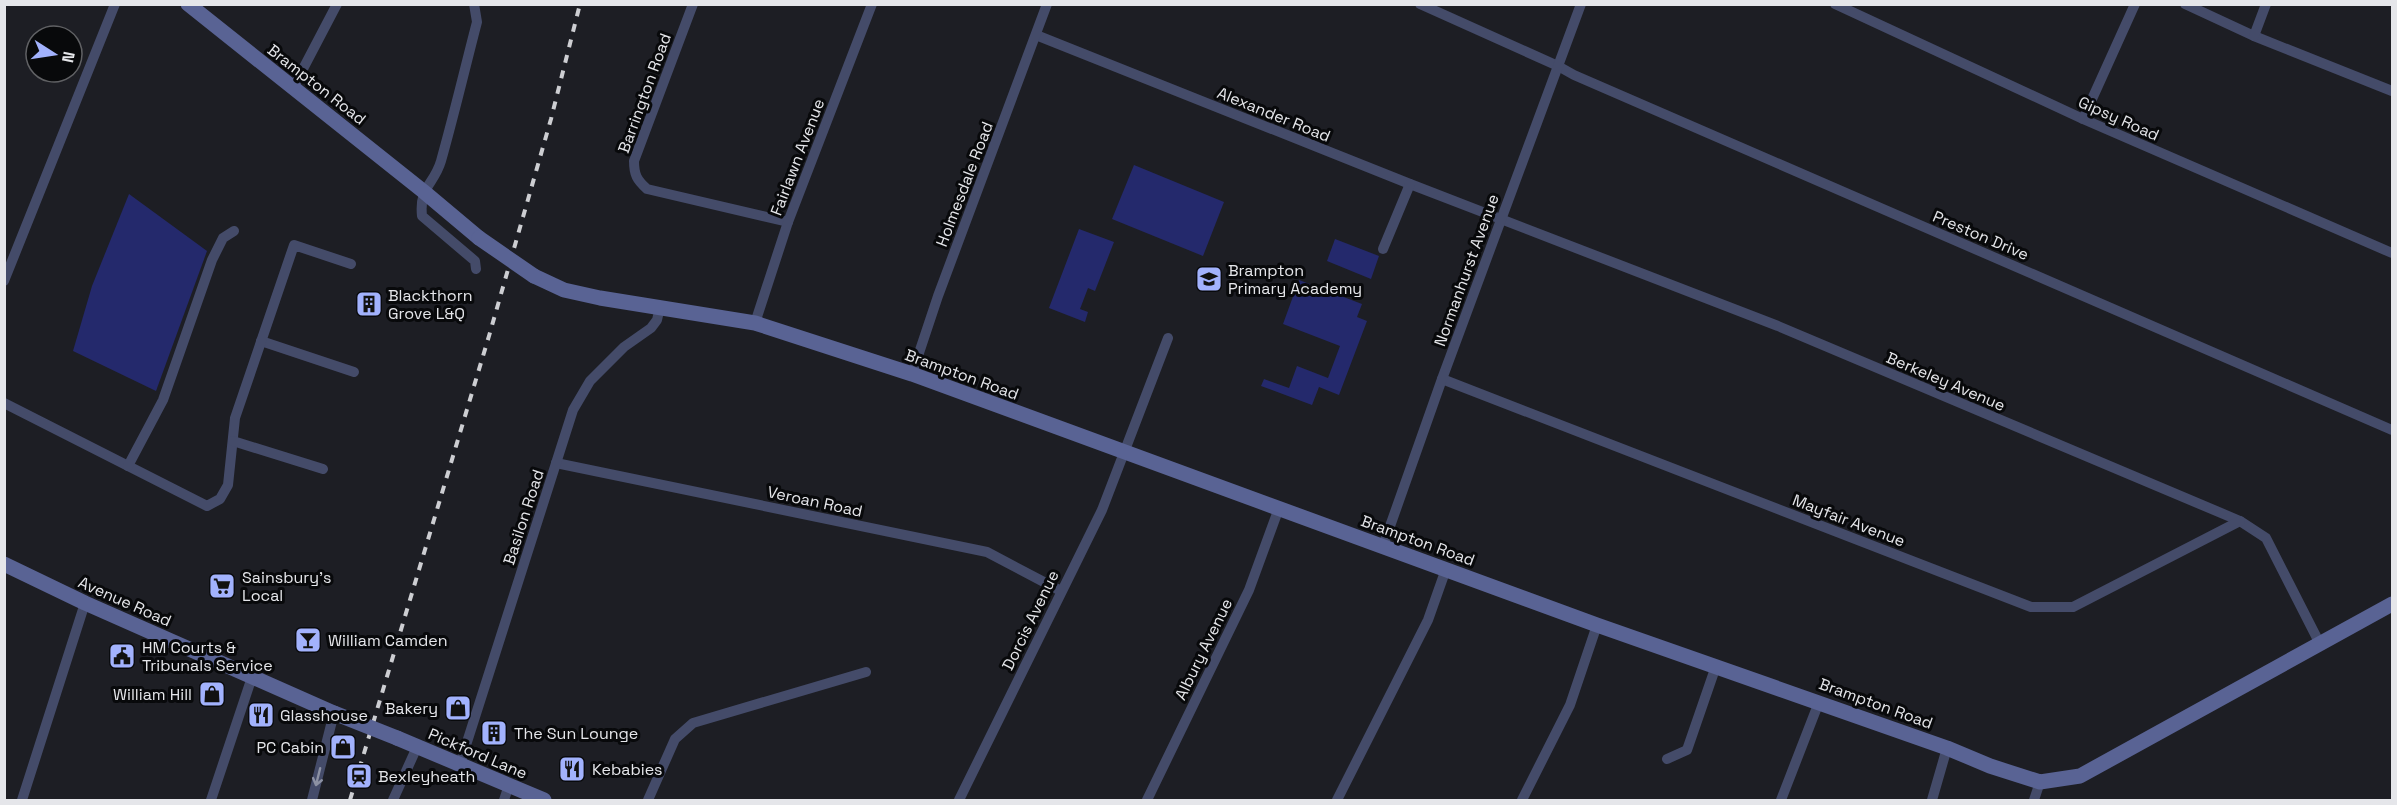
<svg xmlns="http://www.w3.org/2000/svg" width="2397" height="805" viewBox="0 0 2397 805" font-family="'Space Grotesk',sans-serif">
	<rect width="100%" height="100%" fill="#1d1e24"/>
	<g fill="#24296c">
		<polygon points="1134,165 1224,202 1203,256 1112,219"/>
		<polygon points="129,194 207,251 156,391 73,351 92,286"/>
		<polygon points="1079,229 1114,242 1095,291 1088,288 1080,309 1088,312 1085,322 1049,308"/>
		<polygon points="1335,239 1379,256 1371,279 1327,261"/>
		<polygon points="1299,280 1362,304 1357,317 1367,321 1339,395 1319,387 1312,405 1261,386 1264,379 1289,388 1297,366 1328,378 1340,346 1283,324"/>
	</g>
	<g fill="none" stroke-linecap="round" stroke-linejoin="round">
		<g stroke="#444b69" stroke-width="10">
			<path d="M 474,4 L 477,22 C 465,68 454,115 441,161 C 434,185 419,186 422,216 L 475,261 L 476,269"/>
			<path d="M 693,4 L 634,161 C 634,175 637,180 647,189 L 788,222"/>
			<polyline points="1420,4 1558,66 1574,75 2392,430"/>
			<polyline points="1835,4 2083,119 2392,253"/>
			<polyline points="2185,4 2254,36 2392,91"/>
			<polyline points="1036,35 1410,184 1778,326 2240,521 2266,538 2319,642"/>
			<polyline points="2254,36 2266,4"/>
			<polyline points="293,88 337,4"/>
			<polyline points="2083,119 2135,4"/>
			<polyline points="1383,249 1410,184"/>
			<polyline points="4,281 115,4"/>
			<polyline points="755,323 788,222 872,4"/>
			<polyline points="261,341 354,372"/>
			<polyline points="912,374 938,296 1047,4"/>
			<polyline points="1442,379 2031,607 2073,607 2240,521"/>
			<polyline points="4,403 207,506 220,499 228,485 235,418 294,245 351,264"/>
			<polyline points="233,441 323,469"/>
			<polyline points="556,463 987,552 1061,591"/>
			<polyline points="128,466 163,400 212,260 223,238 234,231"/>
			<polyline points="1383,546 1442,379 1581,4"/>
			<polyline points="1667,759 1687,750 1716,666"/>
			<polyline points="460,764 573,410 590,381 624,347 651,328 657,320 660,307"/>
			<polyline points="22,800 85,603"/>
			<polyline points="211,800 252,677"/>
			<polyline points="312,800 334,713"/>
			<polyline points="393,800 417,747"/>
			<polyline points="504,800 509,785"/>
			<polyline points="648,800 675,739 693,723 866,672"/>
			<polyline points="959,800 1102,510 1168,338"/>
			<polyline points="1147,800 1249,590 1279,508"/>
			<polyline points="1337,800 1428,620 1446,569"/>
			<polyline points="1522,800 1570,705 1597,625"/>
			<polyline points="1781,800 1819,702"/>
			<polyline points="1932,800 1947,748"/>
			<polyline points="2034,800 2040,782"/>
		</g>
		<g stroke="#596394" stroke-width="15">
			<polyline points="188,4 423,191 479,238"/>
			<polyline points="534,276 564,290 600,298 755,323 912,374 1597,625 1947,748 1990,766 2040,782 2080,776 2392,604"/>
			<polyline points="4,564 85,603 334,713"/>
			<polyline points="397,738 544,800"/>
		</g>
		<polyline stroke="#cdced2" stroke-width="4" stroke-dasharray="8 8" stroke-linecap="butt" points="350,800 489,336 551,119 580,4"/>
		<g stroke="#596394" stroke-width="15">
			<polyline points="479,238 534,276"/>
			<polyline points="334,713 397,738"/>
		</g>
	</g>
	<defs><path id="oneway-shaft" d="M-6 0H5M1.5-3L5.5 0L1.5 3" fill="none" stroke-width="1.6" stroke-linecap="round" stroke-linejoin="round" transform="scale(1.5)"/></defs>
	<use stroke="#8c91a3" href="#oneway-shaft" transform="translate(318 777) rotate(104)"/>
	<defs>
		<symbol id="school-square" viewBox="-11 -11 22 22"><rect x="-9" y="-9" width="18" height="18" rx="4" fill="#a2b2fd" stroke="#08090b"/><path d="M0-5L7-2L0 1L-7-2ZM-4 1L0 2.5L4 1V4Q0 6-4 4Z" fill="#111"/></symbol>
		<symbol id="building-square" viewBox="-11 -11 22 22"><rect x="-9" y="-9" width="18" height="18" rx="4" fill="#a2b2fd" stroke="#08090b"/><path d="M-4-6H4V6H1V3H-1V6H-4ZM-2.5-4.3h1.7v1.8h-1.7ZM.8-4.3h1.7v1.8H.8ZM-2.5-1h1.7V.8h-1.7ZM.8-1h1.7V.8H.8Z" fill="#111"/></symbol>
		<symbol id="supermarket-square" viewBox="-11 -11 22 22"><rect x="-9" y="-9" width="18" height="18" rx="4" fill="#a2b2fd" stroke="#08090b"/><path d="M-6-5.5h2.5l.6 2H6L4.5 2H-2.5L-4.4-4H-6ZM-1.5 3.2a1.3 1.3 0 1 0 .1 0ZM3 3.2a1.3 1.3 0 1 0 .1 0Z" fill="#111"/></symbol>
		<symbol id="bar-square" viewBox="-11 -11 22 22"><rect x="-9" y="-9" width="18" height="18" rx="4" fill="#a2b2fd" stroke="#08090b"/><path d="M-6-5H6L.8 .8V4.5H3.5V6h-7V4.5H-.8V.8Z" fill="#111"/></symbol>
		<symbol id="civic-square" viewBox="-11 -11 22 22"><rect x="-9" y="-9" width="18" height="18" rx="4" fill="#a2b2fd" stroke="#08090b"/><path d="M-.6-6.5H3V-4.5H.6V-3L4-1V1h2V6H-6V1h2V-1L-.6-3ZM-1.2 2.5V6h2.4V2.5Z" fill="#111"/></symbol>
		<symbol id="shop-square" viewBox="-11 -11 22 22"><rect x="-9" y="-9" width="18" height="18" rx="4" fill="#a2b2fd" stroke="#08090b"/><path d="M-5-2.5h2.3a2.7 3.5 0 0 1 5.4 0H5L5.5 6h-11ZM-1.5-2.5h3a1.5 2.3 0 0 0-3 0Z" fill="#111"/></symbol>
		<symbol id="restaurant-square" viewBox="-11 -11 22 22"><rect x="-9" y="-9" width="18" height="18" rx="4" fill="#a2b2fd" stroke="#08090b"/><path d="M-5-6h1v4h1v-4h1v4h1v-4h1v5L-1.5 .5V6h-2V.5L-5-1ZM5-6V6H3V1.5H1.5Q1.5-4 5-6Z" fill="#111"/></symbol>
		<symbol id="station-square" viewBox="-11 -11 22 22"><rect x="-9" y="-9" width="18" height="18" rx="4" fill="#a2b2fd" stroke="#08090b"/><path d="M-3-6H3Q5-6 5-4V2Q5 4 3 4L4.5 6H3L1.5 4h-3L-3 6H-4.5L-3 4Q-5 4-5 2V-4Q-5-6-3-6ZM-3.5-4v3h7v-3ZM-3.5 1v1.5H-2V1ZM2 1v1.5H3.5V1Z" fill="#111"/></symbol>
	</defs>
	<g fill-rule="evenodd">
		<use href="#school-square" x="1194" y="264" width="30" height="30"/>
		<use href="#building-square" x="354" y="289" width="30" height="30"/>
		<use href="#supermarket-square" x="207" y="571" width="30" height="30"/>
		<use href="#bar-square" x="293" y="625" width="30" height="30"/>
		<use href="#civic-square" x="107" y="641" width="30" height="30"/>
		<use href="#shop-square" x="197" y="679" width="30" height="30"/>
		<use href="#shop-square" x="443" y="693" width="30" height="30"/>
		<use href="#restaurant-square" x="246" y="700" width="30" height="30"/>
		<use href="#building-square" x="479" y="718" width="30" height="30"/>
		<use href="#shop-square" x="328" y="732" width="30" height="30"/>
		<use href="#restaurant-square" x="557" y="754" width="30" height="30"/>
		<use href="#station-square" x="344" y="761" width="30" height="30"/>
	</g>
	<g text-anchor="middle" stroke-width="6" stroke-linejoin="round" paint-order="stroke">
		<g font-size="16" fill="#e5e6ea" stroke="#08090b">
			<text transform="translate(317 84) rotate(38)" y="6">Brampton Road</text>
			<text transform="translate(644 93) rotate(-70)" y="6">Barrington Road</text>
			<text transform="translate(1274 114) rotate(22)" y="6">Alexander Road</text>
			<text transform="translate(2119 118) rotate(24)" y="6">Gipsy Road</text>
			<text transform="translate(797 157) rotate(-69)" y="6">Fairlawn Avenue</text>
			<text transform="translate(964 184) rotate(-69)" y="6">Holmesdale Road</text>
			<text transform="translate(1981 235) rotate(23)" y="6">Preston Drive</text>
			<text transform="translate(1466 270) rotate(-70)" y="6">Normanhurst Avenue</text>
			<text transform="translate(962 374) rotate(20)" y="6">Brampton Road</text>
			<text transform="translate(1946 381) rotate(23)" y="6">Berkeley Avenue</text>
			<text transform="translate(815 501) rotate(12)" y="6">Veroan Road</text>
			<text transform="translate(523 517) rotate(-72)" y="6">Basilon Road</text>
			<text transform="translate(1849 520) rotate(21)" y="6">Mayfair Avenue</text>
			<text transform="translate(1418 540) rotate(20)" y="6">Brampton Road</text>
			<text transform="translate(125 601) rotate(24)" y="6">Avenue Road</text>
			<text transform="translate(1030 620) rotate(-64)" y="6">Dorcis Avenue</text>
			<text transform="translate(1203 649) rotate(-64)" y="6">Albury Avenue</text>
			<text transform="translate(1876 703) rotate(20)" y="6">Brampton Road</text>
			<text transform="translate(478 753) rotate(23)" y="6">Pickford Lane</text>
		</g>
		<g font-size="16" fill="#e5e6ea" stroke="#08090b" text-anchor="start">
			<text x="1228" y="276">Brampton<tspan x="1228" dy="18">Primary Academy</tspan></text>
			<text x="388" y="301">Blackthorn<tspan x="388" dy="18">Grove L&amp;Q</tspan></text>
			<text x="242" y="583">Sainsbury's<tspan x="242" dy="18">Local</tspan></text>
			<text x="328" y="646">William Camden</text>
			<text x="142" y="653">HM Courts &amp;<tspan x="142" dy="18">Tribunals Service</tspan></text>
			<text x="192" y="700" text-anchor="end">William Hill</text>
			<text x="438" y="714" text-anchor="end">Bakery</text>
			<text x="280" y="721">Glasshouse</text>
			<text x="514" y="739">The Sun Lounge</text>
			<text x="324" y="753" text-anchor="end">PC Cabin</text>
			<text x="592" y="775">Kebabies</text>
			<text x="378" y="782">Bexleyheath</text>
		</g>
	</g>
	<rect width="2397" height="805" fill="none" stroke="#e5e6ea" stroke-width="12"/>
	<g transform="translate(54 54) rotate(102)"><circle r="28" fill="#08090b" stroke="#606164" stroke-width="1.5"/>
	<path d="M0-4.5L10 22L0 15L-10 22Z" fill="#a2b2fd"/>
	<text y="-9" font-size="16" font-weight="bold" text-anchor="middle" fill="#e5e6ea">N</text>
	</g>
</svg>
